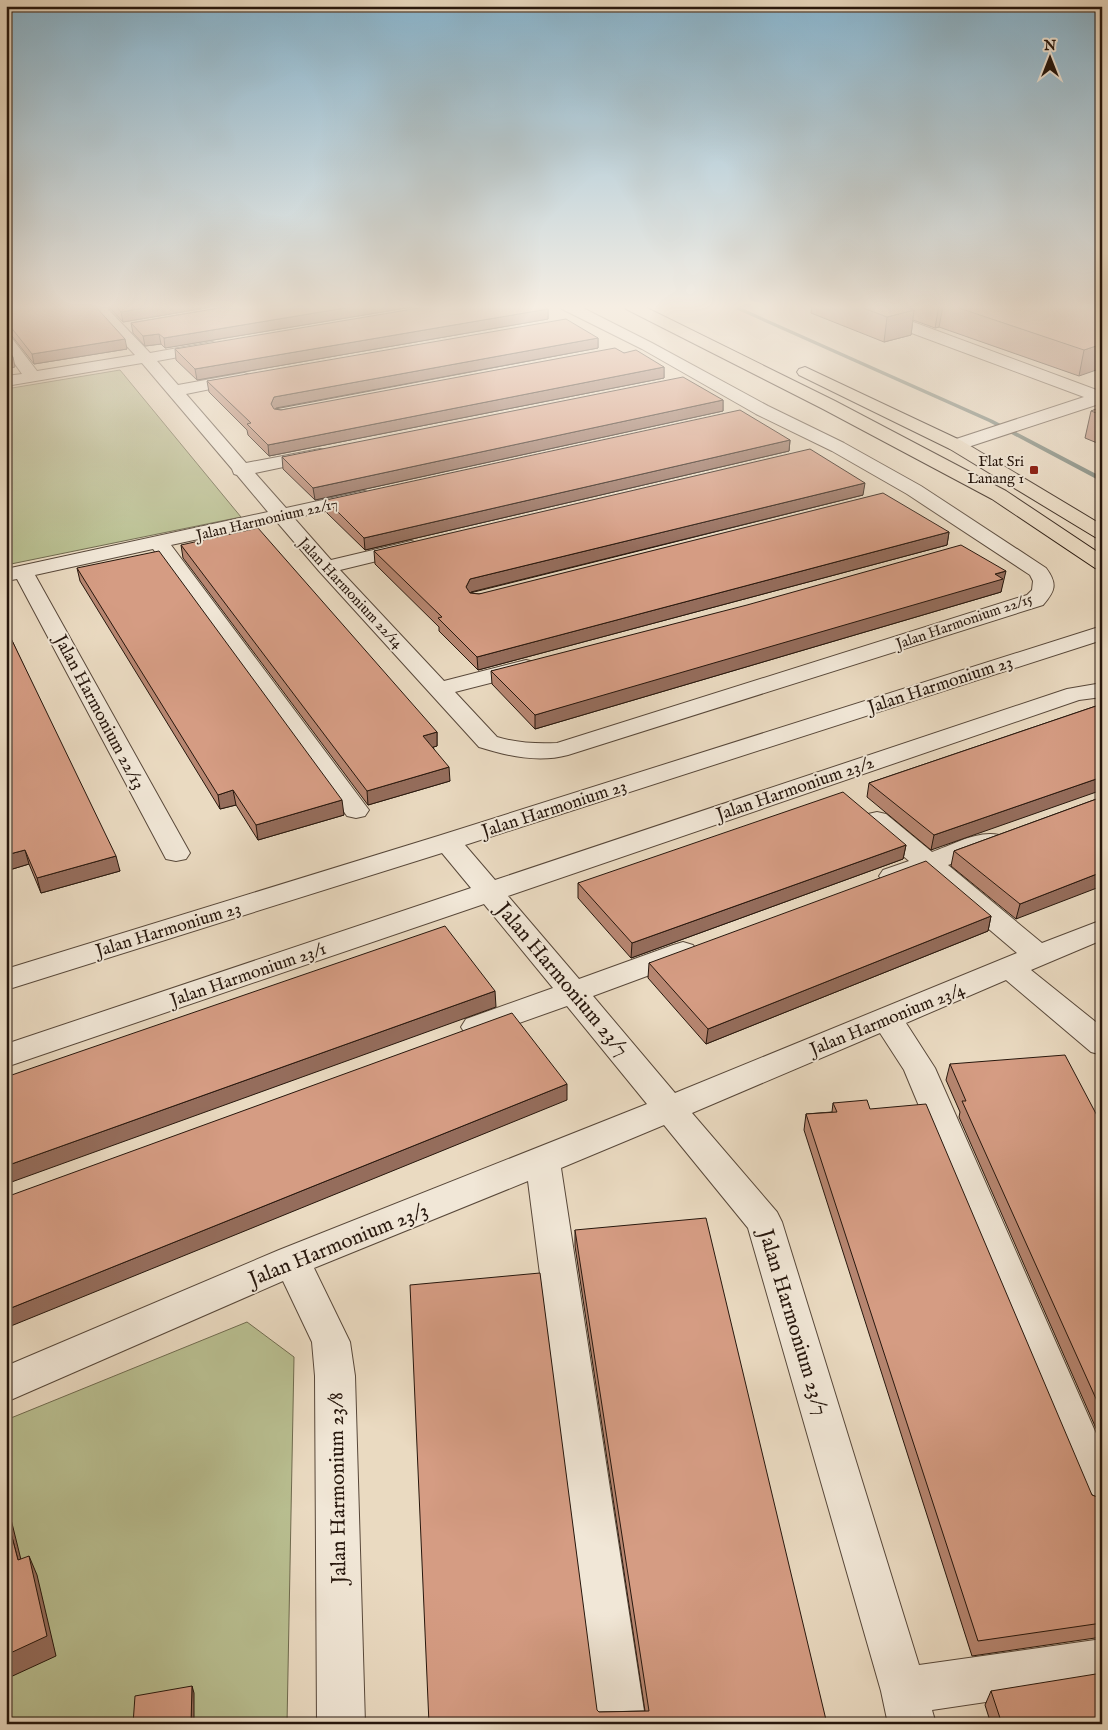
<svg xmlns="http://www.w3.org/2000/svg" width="1108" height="1730" viewBox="0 0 1108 1730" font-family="'IM FELL English',serif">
	<rect width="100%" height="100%" fill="#eadac1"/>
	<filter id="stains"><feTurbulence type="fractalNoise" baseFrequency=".004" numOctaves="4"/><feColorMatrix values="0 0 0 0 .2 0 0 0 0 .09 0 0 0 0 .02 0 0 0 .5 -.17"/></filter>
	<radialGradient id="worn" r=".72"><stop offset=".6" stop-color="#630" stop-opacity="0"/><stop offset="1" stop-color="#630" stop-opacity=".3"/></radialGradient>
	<g fill="#b9bf91" stroke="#706b4f">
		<polygon points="120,370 241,517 6,565 6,389"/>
		<polygon points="247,1322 294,1357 287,1724 6,1724 6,1420"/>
	</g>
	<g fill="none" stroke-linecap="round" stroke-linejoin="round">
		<polygon fill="#6b796f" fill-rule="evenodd" points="729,306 737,306 993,420 1102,477 1102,482 989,422"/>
		<defs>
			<g id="minor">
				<path d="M 90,306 L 105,306 L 150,353 L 212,342 L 217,344 L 220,347 L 217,350 L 157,361 L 178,385 L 244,373 L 250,375 L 252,378 L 250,381 L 186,394 L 246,463 L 320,449 L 326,450 L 329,454 L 326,458 L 255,473 L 286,508 L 364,491 L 371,493 L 373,497 L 371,501 L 294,518 L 331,560 L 411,541 L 418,543 L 421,547 L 418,551 L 340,570 L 444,681 L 526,660 L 534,662 L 537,667 L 534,672 L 455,692 L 497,737 C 517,743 536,744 557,743 L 1027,595 L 1032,590 L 1033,581 L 1030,575 L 907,494 L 832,451 L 756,414 L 642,349 L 562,309 L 560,306 L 579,306 L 652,343 L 768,406 L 844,443 L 921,486 L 1046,568 C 1058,584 1055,591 1043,605 L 568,755 C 538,763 508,756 479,747 L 319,571 L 277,522 L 171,545 L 369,810 L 365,816 L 356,818 L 347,816 L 153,549 L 35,575 L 190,853 L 186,859 L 176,861 L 166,859 L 17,579 L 6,581 L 6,569 L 268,512 L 237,475 L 234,474 L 232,469 L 142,363 L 6,386 L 6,376 L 22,374 L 6,351 L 6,336 L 11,337 L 37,371 L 135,355 Z"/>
				<polygon points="850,306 870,306 1102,392 1102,403 962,449 956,450 950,449 947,445 950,441 1084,397 890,325 852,309"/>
				<path d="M 1102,626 L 1102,640 L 465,845 L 495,880 L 1067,689 L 1102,683 L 1102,697 L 1079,700 L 508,896 L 579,979 L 673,945 L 683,942 L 693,945 L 698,952 L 693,959 L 593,996 L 675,1093 L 1017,953 L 924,874 L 893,885 L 883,882 L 879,876 L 883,870 L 909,861 L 868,826 L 864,820 L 868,814 L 877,812 L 886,814 L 932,852 C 952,845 978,830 999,835 L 1002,841 L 999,847 L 948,865 L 1042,943 L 1102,920 L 1102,940 L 1031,970 L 1102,1027 L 1102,1055 L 1091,1052 L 1006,980 L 906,1023 L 935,1068 L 1102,1447 L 1102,1516 L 1087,1510 L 904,1070 L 880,1033 L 692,1113 L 777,1212 L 782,1222 L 919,1665 L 1102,1639 L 1102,1685 L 932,1710 L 936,1724 L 888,1724 L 881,1691 L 748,1228 L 664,1125 L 561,1168 L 646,1724 L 598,1724 L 528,1181 L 314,1268 L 350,1342 L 355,1376 L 365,1724 L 317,1724 L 315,1376 L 312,1342 L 283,1281 L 6,1402 L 6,1366 L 279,1250 L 647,1104 L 567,1006 L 477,1038 L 466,1035 L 461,1027 L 466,1019 L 553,988 L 484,904 L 6,1067 L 6,1044 L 471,888 L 442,853 L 6,990 L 6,969 L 438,836 Z"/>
			</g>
			<g id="major">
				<polygon points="624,306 643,306 835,401 1006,491 1102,555 1102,570 1095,568 992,499 823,409 626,309"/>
				<polygon points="805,367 962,441 1102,525 1102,539 1095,537 950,449 799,375 797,372 799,369"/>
			</g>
		</defs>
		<use href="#minor" stroke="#58483a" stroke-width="2"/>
		<use href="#major" stroke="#27170d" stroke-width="2"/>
		<use href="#minor" fill="#f1e7d7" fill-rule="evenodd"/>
		<use href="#major" fill="#eadac1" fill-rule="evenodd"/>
	</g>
	<g fill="#b78671" stroke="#27170d">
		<polygon points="6,306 127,349 34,364 12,336 6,334"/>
		<polygon points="108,306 217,306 123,322"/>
		<polygon points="231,306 418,306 165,348 161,344 145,346 133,333 131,323"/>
		<polygon points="812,306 1102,306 1079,376 939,327 935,328 913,320 911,335 884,342 811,313"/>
		<polygon points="548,309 548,319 197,380 176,360 175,349"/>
		<polygon points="598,338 598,348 275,409 281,410 624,353 664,367 664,378 269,456 248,435 247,430 209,392 207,381"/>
		<polygon points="723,400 723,411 315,500 283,469 282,457"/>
		<polygon points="1102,407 1102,445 1085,438 1091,411"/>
		<polygon points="790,440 789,451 365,550 327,513 326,500"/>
		<polygon points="863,495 470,593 479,594 949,532 947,545 478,670 439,631 439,627 375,564 374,551"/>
		<polygon points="181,545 437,732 437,746 433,747 450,781 368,805 183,558"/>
		<polygon points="77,568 344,815 258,840 236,805 220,809 80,581"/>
		<polygon points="1002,584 1001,592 535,729 492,684 491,671 1003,584"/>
		<polygon points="6,628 120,871 41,893 29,864 6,871"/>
		<polygon points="1102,704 931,850 867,797 869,783"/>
		<polygon points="1102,797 1016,919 951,866 954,851"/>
		<polygon points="906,845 903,859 631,958 578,898 578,883"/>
		<polygon points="991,916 988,931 706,1044 648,978 649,963"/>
		<polygon points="950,1064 1102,1125 1102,1442 959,1117 960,1112 946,1080"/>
		<polygon points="833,1103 870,1109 1092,1495 1102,1499 1102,1637 972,1656 804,1130 806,1114 832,1112"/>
		<polygon points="575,1230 827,1724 429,1724 597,1710 599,1712 645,1711 575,1246"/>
		<polygon points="991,1691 1102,1724 991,1724 985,1705"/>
	</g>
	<g fill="#956d5c" stroke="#27170d">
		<polygon points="155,306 217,306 123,322 121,312"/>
		<polygon points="357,306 418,306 165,348 164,338"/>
		<polygon points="939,306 943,306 939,327 935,328"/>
		<polygon points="548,309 548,319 197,380 195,369"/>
		<polygon points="914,310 911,335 884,342 887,317"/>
		<polygon points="159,334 161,344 145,346 143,336"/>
		<polygon points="598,338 598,348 276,408 272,415 271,404 274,397"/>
		<polygon points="125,339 127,349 34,364 32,354"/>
		<polygon points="1102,344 1102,368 1079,376 1084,350"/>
		<polygon points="13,357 15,367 6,369 6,358"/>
		<polygon points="664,367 664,378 269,456 268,445"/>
		<polygon points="723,400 723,411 315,500 313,488"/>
		<polygon points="790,440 789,451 365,550 364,538"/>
		<polygon points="865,483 863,495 471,592 466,600 466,587 470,579"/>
		<polygon points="949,532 947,545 478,670 477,657"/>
		<polygon points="1006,571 1001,592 535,729 535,715"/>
		<polygon points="437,732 437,746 424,750 423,736"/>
		<polygon points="449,767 450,781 368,805 367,791"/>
		<polygon points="1102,777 1102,790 931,850 934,835"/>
		<polygon points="233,790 236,805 220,809 218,795"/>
		<polygon points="342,800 344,815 258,840 256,825"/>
		<polygon points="906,845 903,859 631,958 632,943"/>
		<polygon points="25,850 29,864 6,871 6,855"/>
		<polygon points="116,856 120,871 41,893 37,878"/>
		<polygon points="1102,872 1102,886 1016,919 1020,904"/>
		<polygon points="991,916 988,931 706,1044 708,1029"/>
		<polygon points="495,991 496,1007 6,1184 6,1166"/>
		<polygon points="567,1084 567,1100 6,1328 6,1310"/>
		<polygon points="6,1499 26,1580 18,1560 6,1514"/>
		<polygon points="29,1556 37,1575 56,1656 6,1679 6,1655"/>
		<polygon points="192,1686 194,1693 194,1724 191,1724"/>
	</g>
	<g fill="#d59c83" stroke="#27170d">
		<polygon points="6,306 95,306 125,339 32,354 10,326 6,324"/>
		<polygon points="116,306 155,306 121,312"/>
		<polygon points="231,306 357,306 164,338 159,334 143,336 131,323"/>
		<polygon points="431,306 543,306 548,309 195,369 175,349"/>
		<polygon points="858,306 904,306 914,310 887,317"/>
		<polygon points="953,306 1102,306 1102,344 1084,350"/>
		<polygon points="566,319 598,338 274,397 271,404 274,409 281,410 615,348 624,353 636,350 664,367 268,445 247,424 251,423 207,381"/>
		<polygon points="6,347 13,357 6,358"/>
		<polygon points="683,377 723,400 313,488 282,457"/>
		<polygon points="1102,407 1102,415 1091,411"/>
		<polygon points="740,410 790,440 364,538 326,500"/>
		<polygon points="810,449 865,483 470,579 466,587 470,593 479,594 883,493 949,532 477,657 438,618 442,617 374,551"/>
		<polygon points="258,528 437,732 423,736 449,767 367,791 181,545"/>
		<polygon points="961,545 1006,571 995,574 1003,579 535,715 491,671 747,605"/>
		<polygon points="159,551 342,800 256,825 233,790 218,795 77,568"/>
		<polygon points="6,628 116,856 37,878 25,850 6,855"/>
		<polygon points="1102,704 1102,777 934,835 869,783"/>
		<polygon points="843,792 906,845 632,943 578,883"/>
		<polygon points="1102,797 1102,872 1020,904 954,851"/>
		<polygon points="926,861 991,916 708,1029 649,963"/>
		<polygon points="445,926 495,991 6,1166 6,1077"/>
		<polygon points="512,1013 567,1084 6,1310 6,1197"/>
		<polygon points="1065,1055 1102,1125 1102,1412 962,1101 966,1101 950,1064"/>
		<polygon points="867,1100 870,1109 926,1104 1092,1495 1102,1499 1102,1623 978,1641 806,1114 837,1112 833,1103"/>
		<polygon points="706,1218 827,1724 429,1724 410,1285 540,1273 597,1710 599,1712 649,1711 575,1230"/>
		<polygon points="6,1514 18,1560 29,1556 47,1636 6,1655"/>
		<polygon points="1102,1673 1102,1724 1002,1724 991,1691"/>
		<polygon points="192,1686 191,1724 133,1724 135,1696"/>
	</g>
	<linearGradient id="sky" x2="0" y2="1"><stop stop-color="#88b7d2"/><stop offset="0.56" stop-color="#f6eee3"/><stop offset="1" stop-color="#f6eee3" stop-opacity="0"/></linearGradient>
	<rect width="1108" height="548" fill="url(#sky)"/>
	<rect fill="#8f2418" stroke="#f1e7d7" stroke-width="2" x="1029" y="465" width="10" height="10" rx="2.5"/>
	<g text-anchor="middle" stroke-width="4" stroke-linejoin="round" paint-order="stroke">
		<g font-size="15" fill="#27170d" stroke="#f1e7d7" text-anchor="end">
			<text x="1024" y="466">Flat Sri<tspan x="1024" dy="17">Lanang 1</tspan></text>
		</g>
		<g font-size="15" fill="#27170d" stroke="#f1e7d7">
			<text transform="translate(267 519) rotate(-13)" y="5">Jalan Harmonium 22/17</text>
			<text transform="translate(351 593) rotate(47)" y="5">Jalan Harmonium 22/14</text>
			<text transform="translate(964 621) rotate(-19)" y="5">Jalan Harmonium 22/15</text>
		</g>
		<g font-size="18" fill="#27170d" stroke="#f1e7d7">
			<text transform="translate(940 684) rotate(-18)" y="6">Jalan Harmonium 23</text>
			<text transform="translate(100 712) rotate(62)" y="6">Jalan Harmonium 22/13</text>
			<text transform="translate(795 788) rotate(-19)" y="6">Jalan Harmonium 23/2</text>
			<text transform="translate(554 808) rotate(-18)" y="6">Jalan Harmonium 23</text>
			<text transform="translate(168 929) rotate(-17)" y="6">Jalan Harmonium 23</text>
			<text transform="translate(248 974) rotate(-19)" y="6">Jalan Harmonium 23/1</text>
			<text transform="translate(887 1019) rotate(-22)" y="6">Jalan Harmonium 23/4</text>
		</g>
		<g font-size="21" fill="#27170d" stroke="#f1e7d7">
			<text transform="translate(563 979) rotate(50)" y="7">Jalan Harmonium 23/7</text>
			<text transform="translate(338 1244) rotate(-22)" y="7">Jalan Harmonium 23/3</text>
			<text transform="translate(794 1322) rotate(73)" y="7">Jalan Harmonium 23/7</text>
			<text transform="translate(337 1488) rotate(-91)" y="7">Jalan Harmonium 23/8</text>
		</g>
	</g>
	<rect width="1108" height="1730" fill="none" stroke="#eadac1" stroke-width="25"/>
	<rect x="8" y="8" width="1093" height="1715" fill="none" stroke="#27170d" stroke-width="2.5"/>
	<rect x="12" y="12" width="1083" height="1705" fill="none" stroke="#27170d"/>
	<g transform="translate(1050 58)" stroke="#f1e7d7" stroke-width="4" paint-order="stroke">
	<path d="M0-4L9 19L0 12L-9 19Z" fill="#27170d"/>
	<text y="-8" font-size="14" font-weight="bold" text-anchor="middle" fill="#27170d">N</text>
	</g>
	<rect width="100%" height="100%" filter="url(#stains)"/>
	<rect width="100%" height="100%" fill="url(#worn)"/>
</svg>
